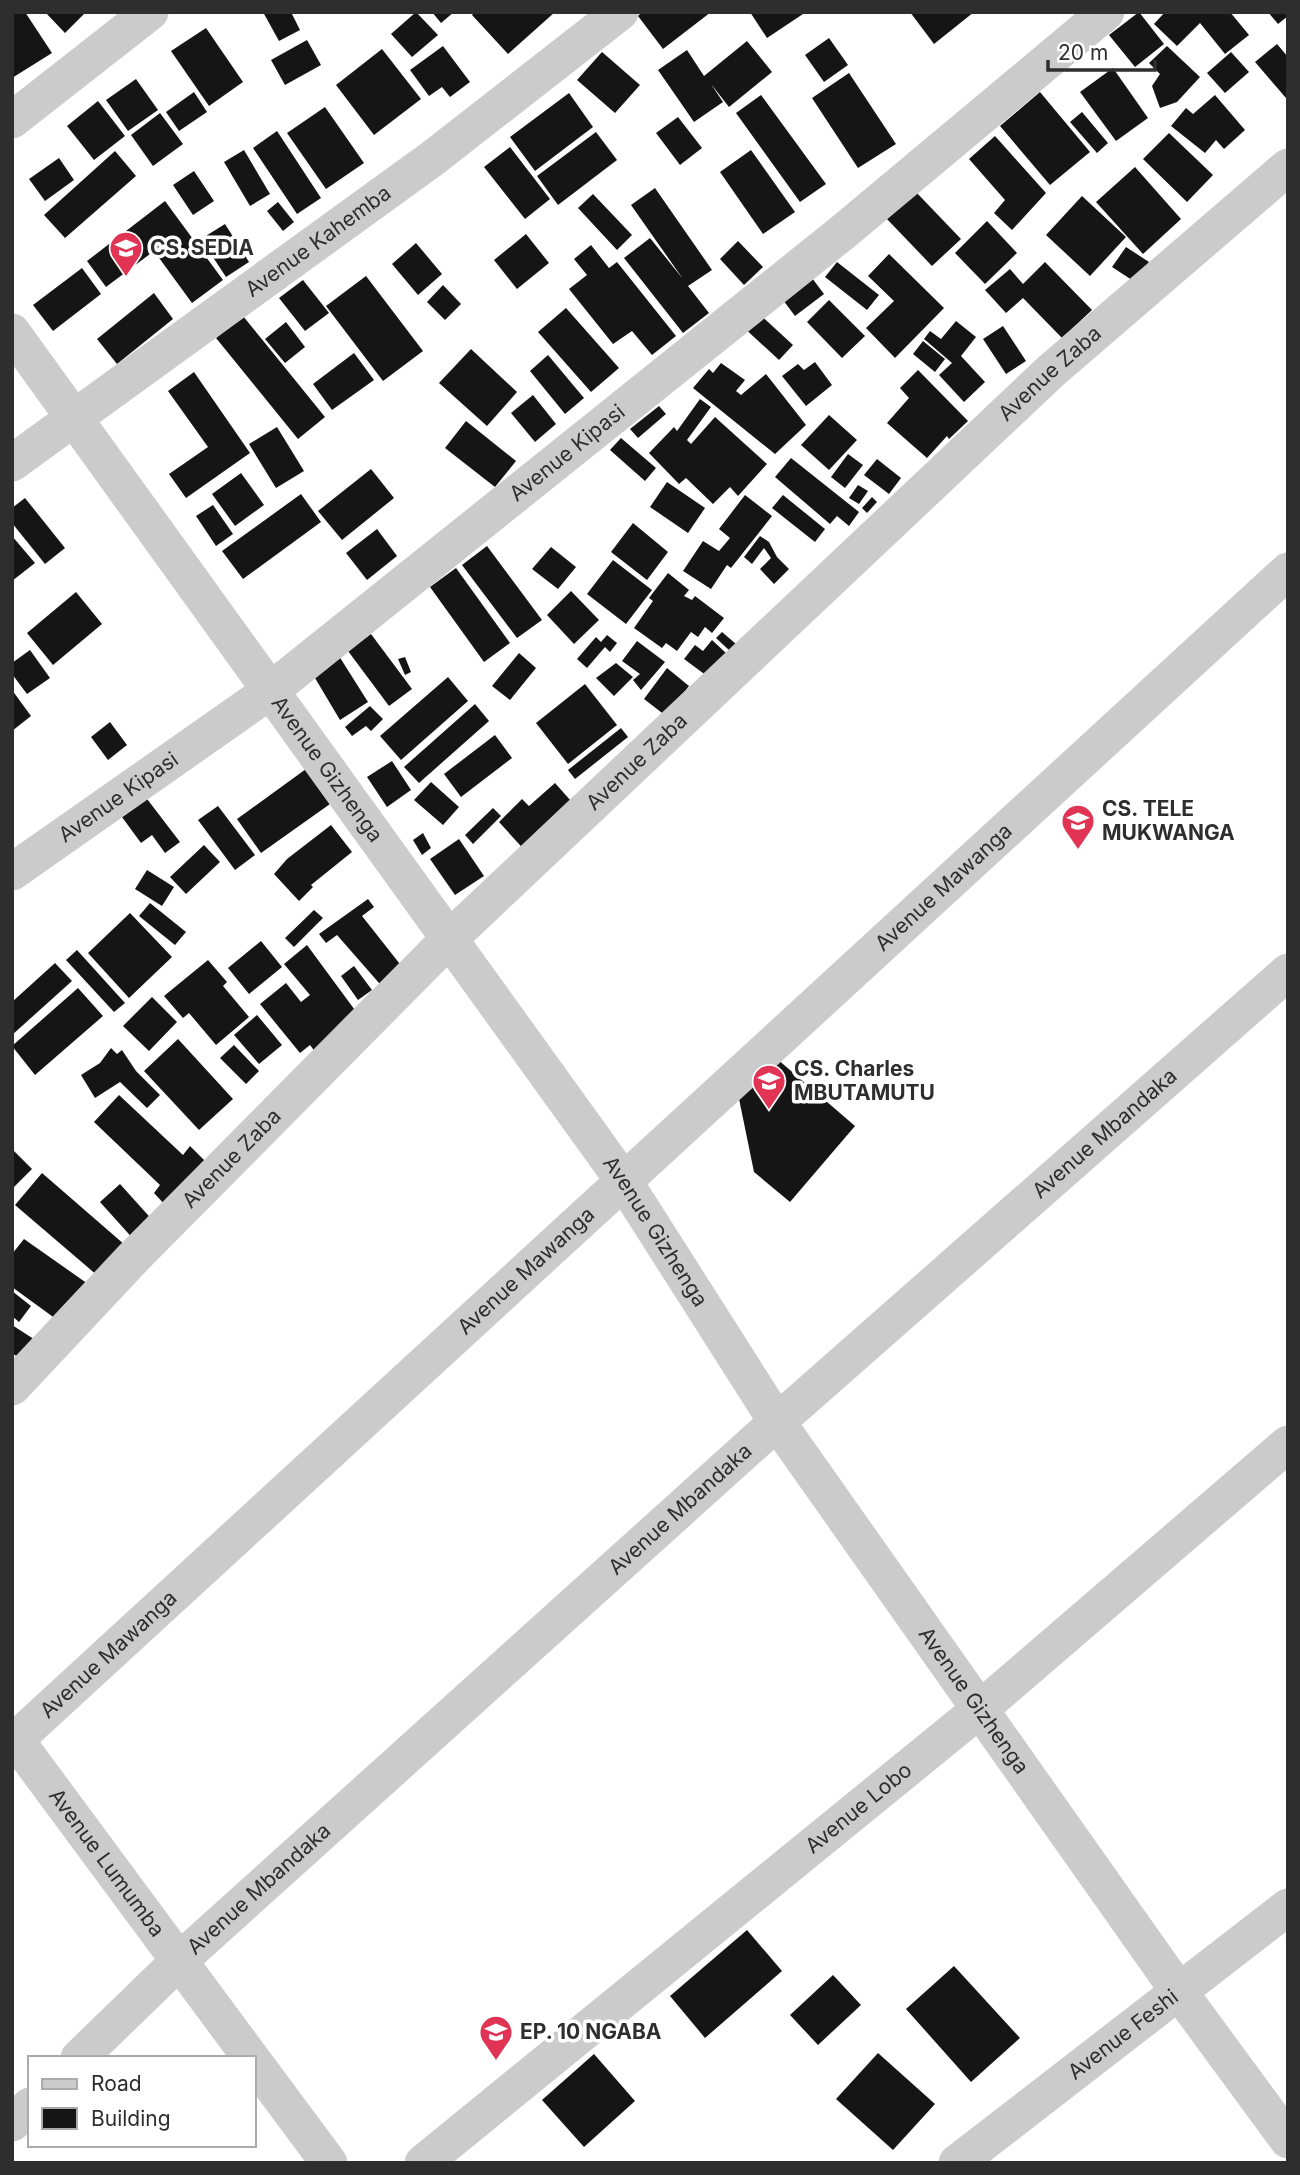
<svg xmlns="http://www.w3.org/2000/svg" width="1300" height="2175" viewBox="0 0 1300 2175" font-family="Inter,sans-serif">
	<rect width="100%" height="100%" fill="#fff"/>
	<g fill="#151515">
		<polygon points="12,12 25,12 52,53 12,78"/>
		<polygon points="45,12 86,12 65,33"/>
		<polygon points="263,12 291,12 300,30 279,41"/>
		<polygon points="416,12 438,35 412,57 391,34"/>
		<polygon points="432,12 454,12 441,23"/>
		<polygon points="475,12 555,12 508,54 472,15"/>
		<polygon points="642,12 711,12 663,49 638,16"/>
		<polygon points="750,12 806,12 767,38"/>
		<polygon points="910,12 974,12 934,44"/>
		<polygon points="1139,12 1164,44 1135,67 1109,35"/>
		<polygon points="1165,12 1230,12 1249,35 1225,54 1200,23 1177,46 1154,24"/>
		<polygon points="1268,12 1288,12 1288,16 1278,24"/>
		<polygon points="206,28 243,82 209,106 171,51"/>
		<polygon points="829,38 848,65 824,82 805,55"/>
		<polygon points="307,40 321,65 285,85 271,60"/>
		<polygon points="747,41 772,72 729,107 711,84 723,102 694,122 658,70 687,50 704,76"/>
		<polygon points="1277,44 1288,57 1286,98 1255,62"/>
		<polygon points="443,46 470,82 450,97 442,87 429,96 410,70"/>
		<polygon points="1167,46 1200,77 1177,102 1160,108 1152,86 1160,74 1149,63"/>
		<polygon points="382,49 421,99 374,135 336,85"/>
		<polygon points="602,52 640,85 615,113 577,80"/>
		<polygon points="1231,52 1249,72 1225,93 1207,73"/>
		<polygon points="1113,68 1148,118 1116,141 1080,92"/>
		<polygon points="849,73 896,144 858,168 812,98"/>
		<polygon points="136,79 158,110 128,131 106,100"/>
		<polygon points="194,92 207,112 179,131 166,112"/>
		<polygon points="1040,92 1090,152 1050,185 1000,126"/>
		<polygon points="569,93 593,127 535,171 510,137"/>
		<polygon points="761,95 826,184 800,202 736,113"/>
		<polygon points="1215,95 1245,130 1224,149 1216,140 1205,153 1171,126 1186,108 1193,114"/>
		<polygon points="98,101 125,136 94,160 67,126"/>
		<polygon points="325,107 364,163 326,189 287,133"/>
		<polygon points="1082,112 1108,143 1097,153 1070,122"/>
		<polygon points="160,113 183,144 153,166 131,135"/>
		<polygon points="678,117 702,148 680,165 656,133"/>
		<polygon points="277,131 321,198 297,214 253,148"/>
		<polygon points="596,132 617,160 558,205 537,176"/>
		<polygon points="1169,133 1213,175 1187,202 1143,159"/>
		<polygon points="995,136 1046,193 1012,230 994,213 1005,200 969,159"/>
		<polygon points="510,147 550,199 525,219 484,167"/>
		<polygon points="244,150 270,194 250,206 224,162"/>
		<polygon points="751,150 795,212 763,234 720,172"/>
		<polygon points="115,151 136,176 65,238 44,215"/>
		<polygon points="59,158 74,180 45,201 29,179"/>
		<polygon points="1135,167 1181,219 1143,254 1096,202"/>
		<polygon points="194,171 214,201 193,215 173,185"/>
		<polygon points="655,188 712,270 688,286 709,313 683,333 624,258 650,238 683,279 631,205"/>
		<polygon points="915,191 961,239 932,266 886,218"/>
		<polygon points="593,194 632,235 617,250 578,208"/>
		<polygon points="1082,196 1126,237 1090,276 1046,235"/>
		<polygon points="165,201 223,280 192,303 154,251 106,287 87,261"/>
		<polygon points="278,202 294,222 283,231 267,211"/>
		<polygon points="987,221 1017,253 985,284 955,253"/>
		<polygon points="225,224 249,262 226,277 201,239"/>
		<polygon points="526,234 549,263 517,289 494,260"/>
		<polygon points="738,241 763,267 744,285 720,259"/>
		<polygon points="416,243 442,274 418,295 392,264"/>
		<polygon points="591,245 609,268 617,262 676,336 652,355 632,331 613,344 569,289 587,275 574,259"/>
		<polygon points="1126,247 1149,262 1135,282 1112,267"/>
		<polygon points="889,254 944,308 895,358 866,328 894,301 868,276"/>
		<polygon points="837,262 879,295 867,310 825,277"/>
		<polygon points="1045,262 1092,310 1062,338 1023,298 1006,313 985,290 1010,269 1023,284"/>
		<polygon points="82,268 101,294 53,331 33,305"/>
		<polygon points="366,276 423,351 383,381 326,306"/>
		<polygon points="812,278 824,294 795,316 783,300"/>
		<polygon points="303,280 329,313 305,331 279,298"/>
		<polygon points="443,285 461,304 445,320 427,302"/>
		<polygon points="154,293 173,319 117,364 97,339"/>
		<polygon points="829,300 865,336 842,358 807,322"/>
		<polygon points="566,308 619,368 591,392 538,332"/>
		<polygon points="755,310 793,345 779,360 741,325"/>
		<polygon points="243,316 325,417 298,439 216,338"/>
		<polygon points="956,321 976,337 961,356 985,382 964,402 939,375 952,363 924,339 930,331 941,339"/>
		<polygon points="286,322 305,347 285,363 265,339"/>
		<polygon points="1003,326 1026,361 1006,374 983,339"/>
		<polygon points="923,341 945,359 935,372 913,354"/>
		<polygon points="471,349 517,392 487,426 439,383"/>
		<polygon points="354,353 374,380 332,410 313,384"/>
		<polygon points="548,355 584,398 565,414 530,371"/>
		<polygon points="815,362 832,385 806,406 782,376 798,364 804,370"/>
		<polygon points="721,363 745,380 736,391 741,395 766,374 806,425 775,454 693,388 709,369 713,373"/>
		<polygon points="918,370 968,421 949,439 947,436 927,458 887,423 909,398 900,388"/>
		<polygon points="194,372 250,453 186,498 169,474 208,447 168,391"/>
		<polygon points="533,395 556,424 535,442 511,413"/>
		<polygon points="700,399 711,407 687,440 691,444 715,417 767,464 738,496 730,487 713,504 686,478 679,484 649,453 674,427 677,431"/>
		<polygon points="659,406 666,414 638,438 630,429"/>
		<polygon points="829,415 857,440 829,470 801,445"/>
		<polygon points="466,421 516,461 495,487 445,448"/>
		<polygon points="277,427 304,471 276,488 249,444"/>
		<polygon points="621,438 656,468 645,481 610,450"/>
		<polygon points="848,454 863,465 845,488 831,477"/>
		<polygon points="791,458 859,512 849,526 837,516 830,524 775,477"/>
		<polygon points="877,459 901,478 889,494 864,475"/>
		<polygon points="371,469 394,498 342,540 318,511"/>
		<polygon points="241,473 264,505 235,526 212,494"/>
		<polygon points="667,482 705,508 688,533 650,507"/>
		<polygon points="858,485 868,491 859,504 849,498"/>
		<polygon points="301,494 321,522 243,579 222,551"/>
		<polygon points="745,495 772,516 731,568 727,565 711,589 683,571 703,541 719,551 730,538 719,529"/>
		<polygon points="783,495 825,529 815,542 772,508"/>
		<polygon points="872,497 877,502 867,513 862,508"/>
		<polygon points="25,498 65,548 45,564 12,523 12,508"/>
		<polygon points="213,505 233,534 216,546 196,516"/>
		<polygon points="633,523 668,552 647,580 611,552"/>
		<polygon points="377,529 397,556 367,580 346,553"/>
		<polygon points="12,536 35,563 12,581"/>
		<polygon points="760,536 769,542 777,557 789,569 774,584 760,569 771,558 764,548 752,564 744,557"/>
		<polygon points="487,546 542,620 517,638 462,565"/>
		<polygon points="551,547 576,567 558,589 532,569"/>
		<polygon points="613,560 652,590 626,624 587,594"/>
		<polygon points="456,568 510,643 484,662 430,587"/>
		<polygon points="668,573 689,590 684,596 692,600 695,596 724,618 712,633 705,627 698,637 691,632 677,651 666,643 662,648 634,628 653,601 649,598"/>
		<polygon points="571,591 599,620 574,644 547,615"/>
		<polygon points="76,592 102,624 53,665 27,633"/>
		<polygon points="722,632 736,644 730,651 716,638"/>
		<polygon points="371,634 412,689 389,706 348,651"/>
		<polygon points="607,635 617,643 610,652 605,647 587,668 577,659 596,637 601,642"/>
		<polygon points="712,640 727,654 707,676 684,659 695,645 703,651"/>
		<polygon points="637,641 665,662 641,690 633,680 640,674 622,661"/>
		<polygon points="30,650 50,678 27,694 12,674 12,663"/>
		<polygon points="519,653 536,668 510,700 492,686"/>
		<polygon points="339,656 368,702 340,720 312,673"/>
		<polygon points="405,657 411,672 405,675 398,659"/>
		<polygon points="616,663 633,677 614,696 596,678"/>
		<polygon points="667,668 689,686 666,716 644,699"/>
		<polygon points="448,677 468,701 401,760 380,736"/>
		<polygon points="585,684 617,725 568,764 536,723"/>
		<polygon points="12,690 31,716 12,731"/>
		<polygon points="475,704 489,721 419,783 404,767"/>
		<polygon points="370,706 383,719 371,731 366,726 352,736 345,727"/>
		<polygon points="110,722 127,745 108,760 91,737"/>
		<polygon points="621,728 628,737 575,779 568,770"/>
		<polygon points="495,735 512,758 461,797 444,774"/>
		<polygon points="392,761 411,790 387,807 367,777"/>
		<polygon points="306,769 330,804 261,853 237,819"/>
		<polygon points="431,782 459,807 443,825 414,800"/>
		<polygon points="555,783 579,810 529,855 499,822 522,799 529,806"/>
		<polygon points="144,795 180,842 165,853 152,835 141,843 119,813"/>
		<polygon points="218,806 255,855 235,870 198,820"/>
		<polygon points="493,808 501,816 473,844 465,835"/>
		<polygon points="331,825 352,852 311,885 313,887 299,901 274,874 287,859"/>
		<polygon points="423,833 431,848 422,855 413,840"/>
		<polygon points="459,839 484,876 455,895 430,859"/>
		<polygon points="204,845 220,862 186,894 170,877"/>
		<polygon points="147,870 174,887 162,906 135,889"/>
		<polygon points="368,899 374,907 362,916 407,973 386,991 337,935 326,943 319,934"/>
		<polygon points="150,903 186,932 175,945 139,916"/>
		<polygon points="314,910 323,918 294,947 285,938"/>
		<polygon points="130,913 172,957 129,998 88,953"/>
		<polygon points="261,941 282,967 249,994 228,968"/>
		<polygon points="307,945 360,1017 316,1053 310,1045 300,1053 260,1004 286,983 301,1002 310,995 284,964"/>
		<polygon points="77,950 125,1003 114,1012 66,960"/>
		<polygon points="208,960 227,982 223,986 249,1017 216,1045 189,1013 183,1018 164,996"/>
		<polygon points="55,963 72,981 12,1035 12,1002"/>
		<polygon points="354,966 372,990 358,1000 341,976"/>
		<polygon points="78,988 103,1016 35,1075 12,1046"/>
		<polygon points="152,997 177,1022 149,1051 123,1026"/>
		<polygon points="257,1015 282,1045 259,1064 234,1035"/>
		<polygon points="178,1039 233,1099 199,1130 144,1071"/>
		<polygon points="234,1045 259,1071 246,1084 220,1058"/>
		<polygon points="111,1048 117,1054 122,1050 136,1071 160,1095 147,1108 120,1082 95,1098 81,1075 100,1063"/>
		<polygon points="769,1052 855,1126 790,1202 754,1172 737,1089"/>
		<polygon points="119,1095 183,1155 190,1146 208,1164 167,1207 154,1193 160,1185 94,1122"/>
		<polygon points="12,1149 32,1169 12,1189"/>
		<polygon points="42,1173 125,1245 98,1276 15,1205"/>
		<polygon points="120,1184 156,1224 136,1242 100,1202"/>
		<polygon points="24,1239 88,1284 60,1322 12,1287 12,1254"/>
		<polygon points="12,1291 31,1306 19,1322 12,1316"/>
		<polygon points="12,1325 43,1345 29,1365 12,1353"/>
		<polygon points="747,1930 782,1971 705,2038 670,1996"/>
		<polygon points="954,1966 1020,2038 971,2082 906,2009"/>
		<polygon points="833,1975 861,2005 818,2045 790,2015"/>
		<polygon points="878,2053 935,2104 893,2150 836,2099"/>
		<polygon points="594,2054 635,2101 584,2147 542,2100"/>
	</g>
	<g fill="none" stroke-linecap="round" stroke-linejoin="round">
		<g stroke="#cbcbcb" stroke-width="37">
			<polyline points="12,120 150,12"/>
			<path id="s1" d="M 12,332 L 623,1180 L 777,1422 L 1180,1993 L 1288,2140"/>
			<path id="s2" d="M 12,463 L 433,158 L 620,12"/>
			<path id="s3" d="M 12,872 L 270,691 L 843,232 L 1106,12"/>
			<path id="s4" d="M 12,1387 L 134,1257 L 449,939 L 1051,371 L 1288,167"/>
			<path id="s5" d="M 12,1735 L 251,2058"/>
			<path id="s6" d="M 12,1743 L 1288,571"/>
			<path id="s7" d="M 79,2058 L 179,1961 L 777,1422 L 1288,972"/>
			<polyline points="254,2062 329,2163"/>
			<polyline points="12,2123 30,2106"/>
			<path id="s8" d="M 423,2163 L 979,1710 L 1288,1444"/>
			<path id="s9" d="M 957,2163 L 1288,1907"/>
		</g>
	</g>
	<defs>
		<symbol id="school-pin" viewBox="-11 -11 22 30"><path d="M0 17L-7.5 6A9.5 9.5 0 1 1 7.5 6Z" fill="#e13454" stroke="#fff"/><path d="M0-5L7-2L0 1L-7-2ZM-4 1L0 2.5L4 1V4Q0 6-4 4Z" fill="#fff"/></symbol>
	</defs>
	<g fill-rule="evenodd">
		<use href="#school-pin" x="107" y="229" width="38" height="52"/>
		<use href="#school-pin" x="1059" y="802" width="38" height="52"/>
		<use href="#school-pin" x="750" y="1062" width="38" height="52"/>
		<use href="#school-pin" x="477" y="2013" width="38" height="52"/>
	</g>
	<g text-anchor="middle" stroke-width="7" stroke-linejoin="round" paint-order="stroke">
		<g font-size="21" fill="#2e2e2e" stroke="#fff">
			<text dy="7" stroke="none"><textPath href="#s2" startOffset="378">Avenue Kahemba</textPath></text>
			<text dy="7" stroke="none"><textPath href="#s4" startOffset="1451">Avenue Zaba</textPath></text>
			<text dy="7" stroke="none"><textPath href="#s3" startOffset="696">Avenue Kipasi</textPath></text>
			<text dy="7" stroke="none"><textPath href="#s4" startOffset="884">Avenue Zaba</textPath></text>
			<text dy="7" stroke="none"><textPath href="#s1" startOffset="539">Avenue Gizhenga</textPath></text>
			<text dy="7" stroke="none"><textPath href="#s3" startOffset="130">Avenue Kipasi</textPath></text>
			<text dy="7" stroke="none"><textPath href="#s6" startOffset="1265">Avenue Mawanga</textPath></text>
			<text dy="7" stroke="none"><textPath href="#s7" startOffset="1381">Avenue Mbandaka</textPath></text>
			<text dy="7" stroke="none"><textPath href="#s4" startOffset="317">Avenue Zaba</textPath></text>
			<text dy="7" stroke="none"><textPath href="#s1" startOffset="1106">Avenue Gizhenga</textPath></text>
			<text dy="7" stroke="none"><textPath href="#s6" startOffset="698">Avenue Mawanga</textPath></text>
			<text dy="7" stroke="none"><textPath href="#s7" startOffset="814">Avenue Mbandaka</textPath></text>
			<text dy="7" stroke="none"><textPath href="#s6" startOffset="131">Avenue Mawanga</textPath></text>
			<text dy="7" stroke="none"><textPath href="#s1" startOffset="1673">Avenue Gizhenga</textPath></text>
			<text dy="7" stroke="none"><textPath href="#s8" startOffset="562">Avenue Lobo</textPath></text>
			<text dy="7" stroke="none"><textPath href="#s5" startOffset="159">Avenue Lumumba</textPath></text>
			<text dy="7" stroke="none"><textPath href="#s7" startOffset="247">Avenue Mbandaka</textPath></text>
			<text dy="7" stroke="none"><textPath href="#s9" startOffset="210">Avenue Feshi</textPath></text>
		</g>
		<g font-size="21" font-weight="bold" fill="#2e2e2e" stroke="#fff" text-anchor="start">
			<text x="150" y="255">CS. SEDIA</text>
			<text x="1102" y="816">CS. TELE<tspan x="1102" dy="24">MUKWANGA</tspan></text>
			<text x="794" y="1076">CS. Charles<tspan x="794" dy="24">MBUTAMUTU</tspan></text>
			<text x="520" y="2039">EP. 10 NGABA</text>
		</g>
	</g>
	<rect width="1300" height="2175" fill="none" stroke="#2e2e2e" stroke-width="28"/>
	<rect x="28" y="2056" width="228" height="91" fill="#ffffff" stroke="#ababab" stroke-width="2"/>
	<rect x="42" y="2079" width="35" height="10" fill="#cbcbcb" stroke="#ababab" stroke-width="2"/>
	<text x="91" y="2091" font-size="21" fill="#2e2e2e">Road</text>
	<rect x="42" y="2108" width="35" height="21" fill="#151515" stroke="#ababab" stroke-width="2"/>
	<text x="91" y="2126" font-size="21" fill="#2e2e2e">Building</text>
	<path d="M1048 60v10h107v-10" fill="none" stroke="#2e2e2e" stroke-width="3.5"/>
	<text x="1058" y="60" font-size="21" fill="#2e2e2e" stroke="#ffffff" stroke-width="5" paint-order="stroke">20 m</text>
</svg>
